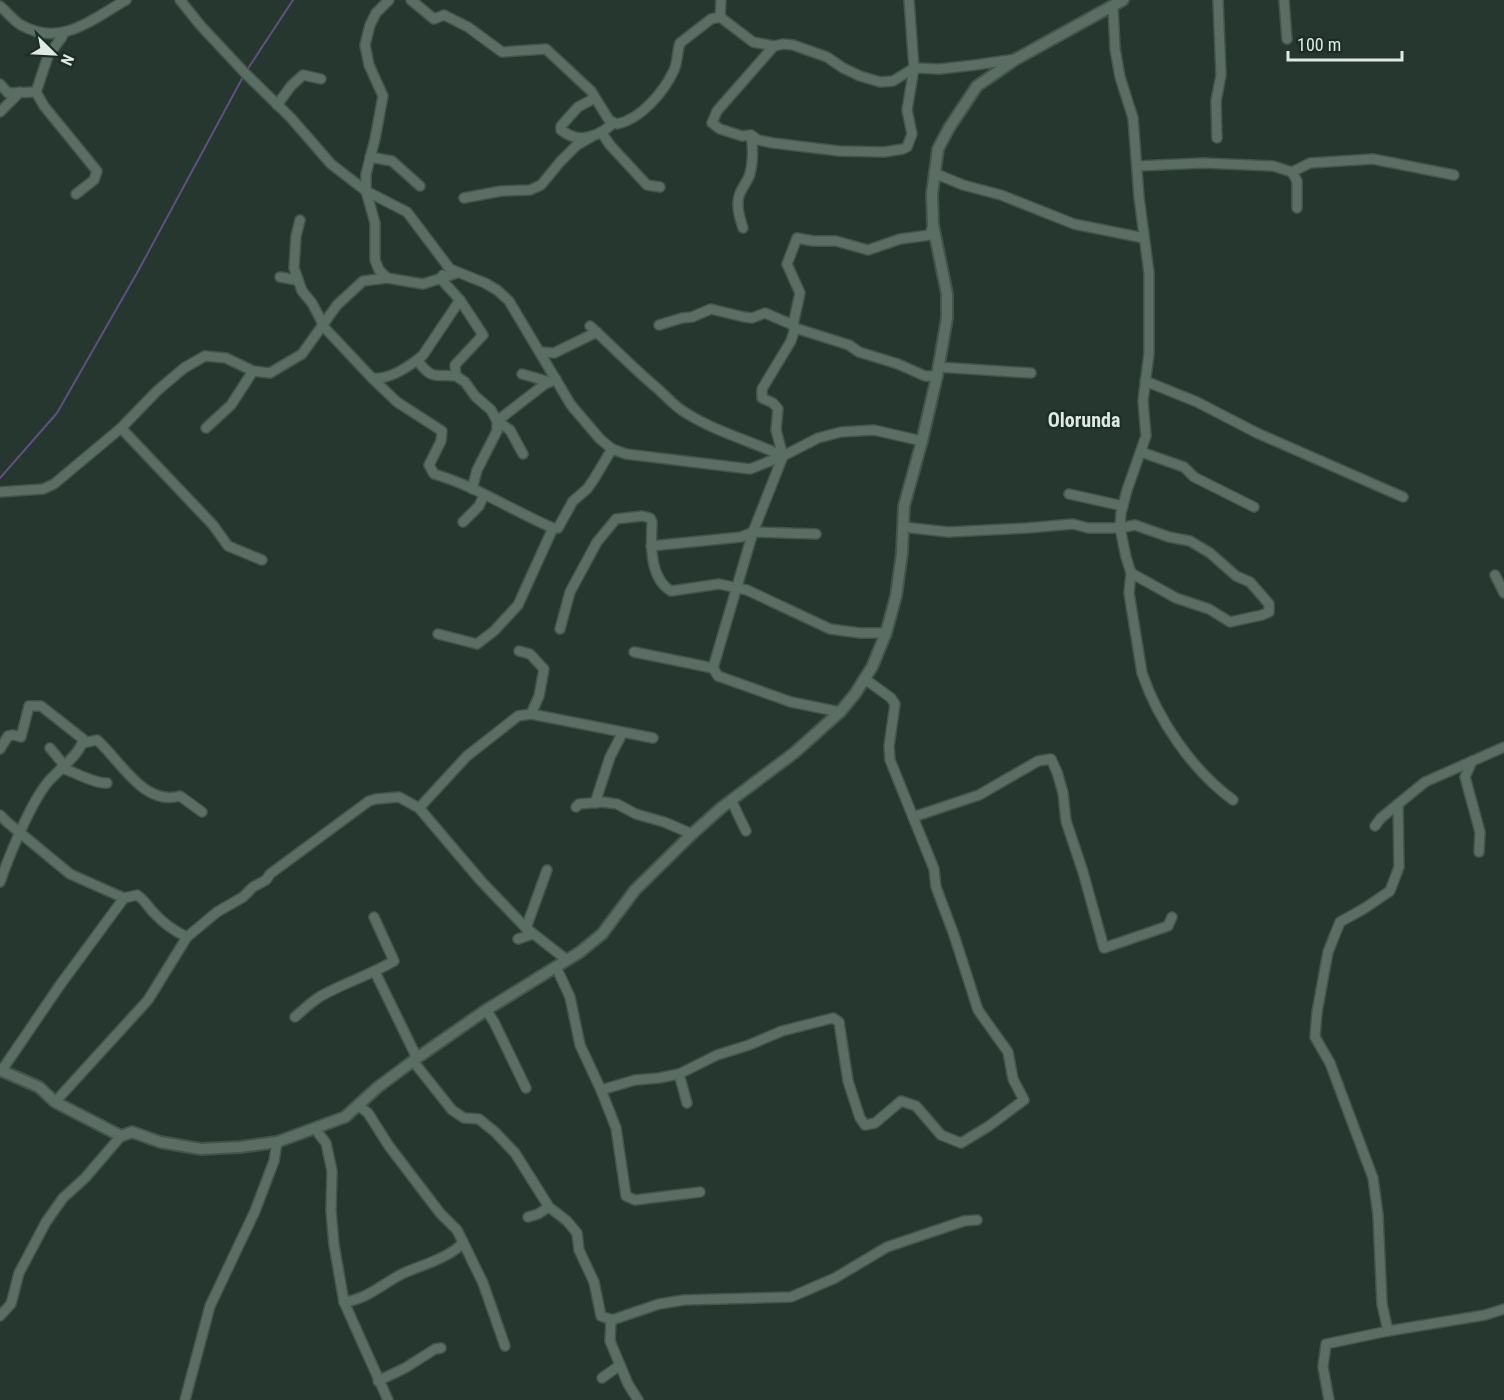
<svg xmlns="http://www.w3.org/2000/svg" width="1504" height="1400" viewBox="0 0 1504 1400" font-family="'Roboto Condensed',sans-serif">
	<rect width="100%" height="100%" fill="#25372e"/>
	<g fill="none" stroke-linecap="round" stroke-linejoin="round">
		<g stroke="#624f81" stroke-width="2">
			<polyline points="247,70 293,0"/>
			<polyline points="0,478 57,413 137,273 244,75"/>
		</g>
		<defs>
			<g id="minor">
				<polyline points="180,0 201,26 245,73 291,118 331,164 366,191 407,212 450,269 485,283 497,290 509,301 571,405 600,439 612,449 626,454 750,469 783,456 818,438 841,432 874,430 922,441"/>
				<path d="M 411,0 L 434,19 L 444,15 L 468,27 L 502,52 L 546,49 L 591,91 L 609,120 L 617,124 C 641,119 664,92 674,70 C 678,61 677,52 680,43 L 711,19 L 720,17"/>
				<polyline points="721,0 720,17 753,42 774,46 783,44 793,45 827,57 843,68 860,76 880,82 893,81 914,68 940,69 975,65 1016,59"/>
				<polyline points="1284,0 1287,39"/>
				<path d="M 0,6 C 7,12 13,20 21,25 C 61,48 92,19 126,0"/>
				<path d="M 1113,6 L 1115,49 L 1120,77 L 1133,118 L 1139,197 L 1149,273 L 1149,353 L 1143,401 L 1146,436 L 1127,490 L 1121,513 L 1120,528 L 1126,557 L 1131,573 L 1129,593 L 1142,673 C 1158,720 1192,770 1233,800"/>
				<polyline points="63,33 62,37 48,56 36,92 44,106 97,171 94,180 76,194"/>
				<polyline points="774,46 717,111 712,123 720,129 742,136 751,135 758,140 773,143 839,151 884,152 903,149 907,147 912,134 907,110 914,68 909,0"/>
				<polyline points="0,84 8,93 36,92"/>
				<path d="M 595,98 L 578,107 L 561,126 L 561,130 C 578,144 599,137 613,123"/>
				<polyline points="277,105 291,86 303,75 321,79"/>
				<polyline points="0,112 20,92"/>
				<polyline points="601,132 610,145 647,185 660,187"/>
				<polyline points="1217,138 1216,101 1221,75 1218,0"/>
				<polyline points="370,157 392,161 420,186"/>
				<polyline points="1138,166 1203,163 1273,166 1292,172 1297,181 1297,208"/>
				<polyline points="1292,172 1310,163 1373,159 1454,175"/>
				<polyline points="934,173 963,185 1001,195 1074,224 1144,238"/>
				<polyline points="464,198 501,191 530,190 541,185 560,162 577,145 591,137"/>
				<polyline points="300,220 296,236 294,268 302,291 312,303 323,324"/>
				<path d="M 743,228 C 739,216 735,202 741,191 C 744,185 748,180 750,174 C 753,162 753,147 751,135"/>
				<polyline points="443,275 441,279 460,300 483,335 455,365 456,376 465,382 475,396 491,410 497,421 497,431 477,470 472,489"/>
				<polyline points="280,277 297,280"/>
				<polyline points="387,278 379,270 375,260 375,223 366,191 366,174 375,139 383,96 369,65 365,45 370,25 376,13 389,0"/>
				<path d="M 322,325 L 372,378 L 397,402 L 442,431 L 441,441 L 429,465 L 434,474 C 476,486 513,511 553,528 L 558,528 L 573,501 L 587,489 L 594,479 L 612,449"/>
				<polyline points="659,325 682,318 692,317 711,309 744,317 752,318 765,313 793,325"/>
				<path d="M 590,326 C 613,347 634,369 658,389 C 667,397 675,407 686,413 C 716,432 751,441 783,456"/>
				<polyline points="795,328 793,325 800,293 787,264 797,238 813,241 836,241 868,250 900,239 930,235 933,225"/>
				<polyline points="541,352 554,353 597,332"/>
				<polyline points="938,367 1031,373"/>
				<polyline points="522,374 550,382"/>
				<path d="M 456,376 C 434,374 433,381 417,360 L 423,355 L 460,300"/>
				<path d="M 372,378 C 387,380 405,369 417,360"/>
				<polyline points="1145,381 1197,402 1257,433 1403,497"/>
				<polyline points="121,428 213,525 228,546 262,560"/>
				<polyline points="206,428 231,405 253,371"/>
				<polyline points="1141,452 1184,467 1194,477 1254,507"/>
				<polyline points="523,454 510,430 497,421 545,384 556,379"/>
				<polyline points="0,492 43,489 54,484 121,428 158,390 184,368 205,356 226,358 253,371 270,373 302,354 337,305 363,281 387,278 423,284 457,273"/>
				<polyline points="1069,494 1123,506"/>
				<polyline points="463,522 479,506 484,495"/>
				<polyline points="903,527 948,532 1027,528 1073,524 1088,528 1120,528 1135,525 1169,537 1190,541 1210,553 1236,576 1250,582 1269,604 1269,612 1262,615 1230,622 1209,609 1176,598 1131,573"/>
				<polyline points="651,546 741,537 753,532 816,534"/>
				<polyline points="1495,575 1504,593"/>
				<path d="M 560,629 L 570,592 L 597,542 L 616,519 L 642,516 L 650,518 L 652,522 C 651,543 649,578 671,591 L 719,584 L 747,590 L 830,629 L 860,633 L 886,633"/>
				<polyline points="438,634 477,644 494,631 518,605 553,528"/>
				<polyline points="519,651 530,654 544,669 539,696 531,714"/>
				<polyline points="634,652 713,668"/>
				<polyline points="840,712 791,702 718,676 713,668 753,532 783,456 776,430 778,409 773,403 762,398 762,389 791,341 795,328 849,345 859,352 898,364 925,376 937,376"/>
				<path d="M 83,743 L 97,740 C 121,761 143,806 180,796 L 202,812"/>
				<polyline points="50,748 64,765"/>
				<path d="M 0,749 L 8,736 L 13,735 L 21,737 L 29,706 L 41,706 L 83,739 C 82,753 57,771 48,782 C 31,802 9,856 0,882"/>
				<polyline points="1472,761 1465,777 1480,832 1479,852"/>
				<path d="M 61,768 C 75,772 95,784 107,783"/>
				<polyline points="731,800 746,831"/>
				<polyline points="595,803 610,757 623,732"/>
				<polyline points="576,807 579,804 603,802 617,804 636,814 664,822 692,834"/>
				<polyline points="419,808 467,756 518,716 531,714 653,738"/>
				<path d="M 0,815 L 7,822 L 70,874 L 124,898 L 137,895 C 145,900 148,907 154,913 C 164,924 174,931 187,937"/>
				<polyline points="913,817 979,795 1038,761 1051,759 1057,772 1063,793 1066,821 1083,872 1104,948 1168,926 1172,917"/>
				<polyline points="1375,826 1381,818 1425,782 1504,747"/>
				<polyline points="526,928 547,870"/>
				<polyline points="518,939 533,934"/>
				<polyline points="556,967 570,997 580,1045 601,1090 616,1128 626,1196 635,1200 700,1192"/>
				<polyline points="375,972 417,1058"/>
				<polyline points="486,1010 494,1022 526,1088"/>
				<path d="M 295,1017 C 303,1010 311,1002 321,996 C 344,983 370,975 394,961 L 374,917"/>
				<polyline points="413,1061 452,1110 464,1118 479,1119 495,1132 515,1153 549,1207 567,1221 577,1233 579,1250 594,1282 601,1316 612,1320 659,1304 684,1300 791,1297 835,1278 887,1247 964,1221 977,1220"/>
				<polyline points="2,1070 60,985 124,898"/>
				<polyline points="679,1074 687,1103"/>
				<polyline points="601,1090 635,1080 659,1078 679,1074 717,1055 749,1045 782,1031 833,1018 839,1022 848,1081 860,1118 865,1125 875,1123 901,1101 916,1106 941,1135 961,1143 989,1126 1024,1100 1013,1079 1008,1052 978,1010 954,935 936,887 934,869 890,760 889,746 895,704 891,698 865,679"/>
				<polyline points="55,1102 148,1000 187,937 217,912 243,897 253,887 266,880 270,874 369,801 376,799 399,797 419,808 481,881 526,928 567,960"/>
				<path d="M 315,1129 L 326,1143 L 332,1171 L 331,1211 L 334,1245 L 344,1302 C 369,1299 384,1282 406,1272 C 423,1265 453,1256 463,1242 L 457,1230 L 440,1213 L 389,1146 L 368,1113 L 358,1105"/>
				<polyline points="528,1217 538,1214 549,1207"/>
				<polyline points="463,1242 483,1283 505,1346"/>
				<polyline points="344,1302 388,1400"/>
				<polyline points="0,1316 11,1304 19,1273 46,1222 63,1198 85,1178 121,1136"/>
				<polyline points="611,1319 610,1341 628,1384 638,1400"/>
				<polyline points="1388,1331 1382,1304 1378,1215 1373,1178 1330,1063 1315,1037 1317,1012 1328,952 1340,922 1365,908 1390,891 1399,867 1398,804"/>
				<polyline points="602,1378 620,1365"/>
				<polyline points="378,1381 405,1368 435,1349 441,1348"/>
				<polyline points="185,1400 210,1306 255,1211 274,1161 277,1142"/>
				<polyline points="1329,1400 1323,1367 1326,1344 1388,1331 1485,1315 1504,1309"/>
			</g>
			<polyline id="tertiary" points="0,1070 39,1087 55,1102 121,1136 132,1132 160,1142 201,1149 240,1147 277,1142 345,1117 378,1087 417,1058 486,1010 580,952 602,934 635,890 692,834 721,808 794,753 840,712 855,694 872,667 886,633 896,596 902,553 904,506 922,441 937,376 947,318 947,294 933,225 932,194 938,149 949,128 977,86 1016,59 1123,0"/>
		</defs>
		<use href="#minor" stroke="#44534c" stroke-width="12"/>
		<use href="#tertiary" stroke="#44534c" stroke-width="14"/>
		<use href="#minor" stroke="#5b6e64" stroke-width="9"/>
		<use href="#tertiary" stroke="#5b6e64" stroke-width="10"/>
	</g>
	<g text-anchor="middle" stroke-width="4.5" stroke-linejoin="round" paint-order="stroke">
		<g font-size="20" font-weight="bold" fill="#dfeae4" stroke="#1c2d24">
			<text x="1084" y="427">Olorunda</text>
		</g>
	</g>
	<g transform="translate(54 54) rotate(114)" stroke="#1c2d24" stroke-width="4.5" paint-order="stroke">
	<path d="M0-4.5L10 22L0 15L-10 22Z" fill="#dfeae4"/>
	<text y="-9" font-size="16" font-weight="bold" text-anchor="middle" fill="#dfeae4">N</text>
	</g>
	<path d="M1288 51v9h114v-9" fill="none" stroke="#dfeae4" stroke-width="3"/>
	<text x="1297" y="51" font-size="18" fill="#dfeae4" stroke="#1c2d24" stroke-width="4.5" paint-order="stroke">100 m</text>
</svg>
